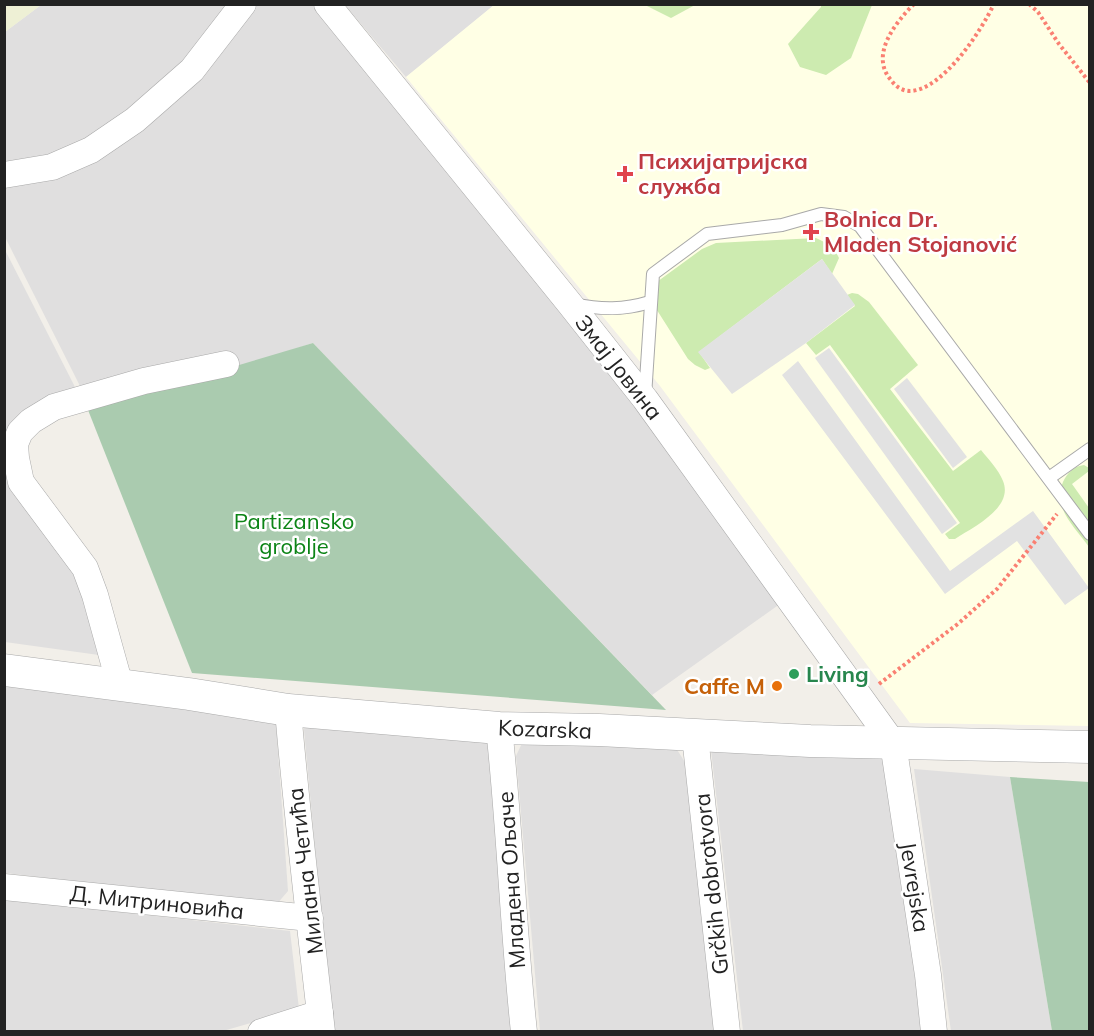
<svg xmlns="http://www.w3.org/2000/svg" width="1094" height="1036" viewBox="0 0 1094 1036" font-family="Mulish,sans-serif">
	<rect width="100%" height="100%" fill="#f2efe9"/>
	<g fill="#e0dfdf">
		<polygon points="41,5 234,5 229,16 102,142 5,165 5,32"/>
		<polygon points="248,5 326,5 791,596 652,695 313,343 238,367 233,353 80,386 5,237 5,179 97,158"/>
		<polygon points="345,5 494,5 406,77"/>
		<polygon points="5,250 76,389 5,456"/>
		<polygon points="4,463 78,569 106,656 5,642"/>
		<polygon points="5,680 275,709 288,891 276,905 5,873"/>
		<polygon points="303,719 486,734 493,748 513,1031 332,1031"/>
		<polygon points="524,739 672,742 692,773 714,1031 540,1031 516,756"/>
		<polygon points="711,750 883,752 902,782 922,1031 743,1031"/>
		<polygon points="914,769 1010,777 1052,1031 951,1031"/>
		<polygon points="5,899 290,931 299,1009 223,1031 5,1032"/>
	</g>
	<polygon fill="#ffffe5" points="494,5 1089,5 1089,726 910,723 660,386 406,77"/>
	<polygon fill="#eef0d5" points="5,4 41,4 41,5 5,32"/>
	<g fill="#cdebb0">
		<polygon points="645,5 695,5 671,18"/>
		<polygon points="821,5 872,5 851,58 826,75 800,67 788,44 821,7"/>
		<path d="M 816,238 C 827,243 834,247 839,258 L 832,274 L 822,259 L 699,352 L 710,368 L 705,370 L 695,365 L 688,359 L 648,296 L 650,287 L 702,249 L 716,243 Z"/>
		<path d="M 852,293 L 858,294 L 869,302 L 918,365 L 890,389 L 953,471 L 981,450 C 988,459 999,470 1003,481 C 1014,508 973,527 955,539 L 949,539 L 945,534 L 960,523 L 830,345 L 816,355 L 806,343 L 855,306 L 847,295 Z"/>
		<path d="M 1084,465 L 1089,468 L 1089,471 L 1072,484 L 1089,508 L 1089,547 C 1075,527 1052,508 1063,482 C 1067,473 1074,466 1084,465 Z"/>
	</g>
	<g fill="#aacbaf">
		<polygon points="313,343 666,710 192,673 88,410"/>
		<polygon points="1010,777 1089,782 1089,1031 1052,1031"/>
	</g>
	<g fill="#e2e2e2">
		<polygon points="822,259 855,305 806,343 732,394 698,352"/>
		<polygon points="829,348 957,523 942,534 815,358"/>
		<polygon points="798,361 950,571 1033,511 1089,588 1065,605 1017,541 945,594 782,375"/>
		<polygon points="907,378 967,457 953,468 894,389"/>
	</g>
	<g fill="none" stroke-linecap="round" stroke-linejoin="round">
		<defs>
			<g id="service">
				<path d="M 574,304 C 601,310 624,310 650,302"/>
				<polyline points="645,396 653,274 707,234 782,225 821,214 844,217 860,226 1090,534"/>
				<polyline points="1049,478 1090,449"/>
			</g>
			<g id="minor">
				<polyline points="327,4 570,304 645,399 893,743 928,975 934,1032"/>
				<polyline points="4,175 52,167 91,150 135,120 192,70 243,4"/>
				<polyline points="120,685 95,595 85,568 21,482 16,458 15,444 20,432 31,421 54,407 144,381 226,364"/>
				<path d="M 288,710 C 297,817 310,924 322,1032"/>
				<path d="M 499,728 C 510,829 513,930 524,1032"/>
				<polyline points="695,736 727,1032"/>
				<polyline points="4,887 310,918"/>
				<polyline points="261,1032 320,1013"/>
			</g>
			<polyline id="tertiary" points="4,670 189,694 288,710 499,728 599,730 810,741 1090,747"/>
		</defs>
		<use href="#service" stroke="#a9a9a9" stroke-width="14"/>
		<use href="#minor" stroke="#a9a9a9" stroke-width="27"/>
		<use href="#tertiary" stroke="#a9a9a9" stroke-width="33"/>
		<g stroke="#fa8072" stroke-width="4" stroke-dasharray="3 3" stroke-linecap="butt">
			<path d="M 914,4 C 896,22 869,55 891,80 C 895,86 902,91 910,91 C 943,90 981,31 994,4"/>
			<polyline points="1029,4 1038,12 1059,44 1090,83"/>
			<polyline points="879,684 959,623 997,589 1057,514"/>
		</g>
		<use href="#service" stroke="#fff" stroke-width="12"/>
		<use href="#minor" stroke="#fff" stroke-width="26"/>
		<use href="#tertiary" stroke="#fff" stroke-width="32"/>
	</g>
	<g fill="#e0444e" stroke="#fff" stroke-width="2">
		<path d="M622 165h6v6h6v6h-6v6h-6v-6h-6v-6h6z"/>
		<path d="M808 223h6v6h6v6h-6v6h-6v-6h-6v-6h6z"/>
	</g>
	<circle fill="#2e9e5b" stroke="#fff" stroke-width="2" cx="794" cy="674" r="6"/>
	<circle fill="#e8710a" stroke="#fff" stroke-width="2" cx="777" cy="686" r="6"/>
	<g text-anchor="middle" stroke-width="5" stroke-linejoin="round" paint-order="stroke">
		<g font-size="22" font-weight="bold" fill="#be3a42" stroke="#fff" text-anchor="start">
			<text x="638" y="169">Психијатријска<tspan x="638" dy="25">служба</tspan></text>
			<text x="824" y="227">Bolnica Dr.<tspan x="824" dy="25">Mladen Stojanović</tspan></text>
		</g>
		<g font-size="22" fill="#222" stroke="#fff">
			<text transform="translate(619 367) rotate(52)" y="8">Змај Јовина</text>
			<text transform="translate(545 729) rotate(2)" y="8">Kozarska</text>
			<text transform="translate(305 871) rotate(-97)" y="8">Милана Четића</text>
			<text transform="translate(511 880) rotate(-94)" y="8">Младена Ољаче</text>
			<text transform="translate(711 884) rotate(-96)" y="8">Grčkih dobrotvora</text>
			<text transform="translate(915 887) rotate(81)" y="8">Jevrejska</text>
			<text transform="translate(157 902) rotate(6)" y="8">Д. Митриновића</text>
		</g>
		<g font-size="22" fill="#0c8416" stroke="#fff">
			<text x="294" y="529">Partizansko<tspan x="294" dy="25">groblje</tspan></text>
		</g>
		<g font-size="22" font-weight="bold" fill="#27864d" stroke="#fff" text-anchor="start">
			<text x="806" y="682">Living</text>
		</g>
		<g font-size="22" font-weight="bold" fill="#c56008" stroke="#fff" text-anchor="end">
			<text x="765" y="694">Caffe M</text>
		</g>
	</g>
	<rect width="1094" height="1036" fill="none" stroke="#222222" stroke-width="12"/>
</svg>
